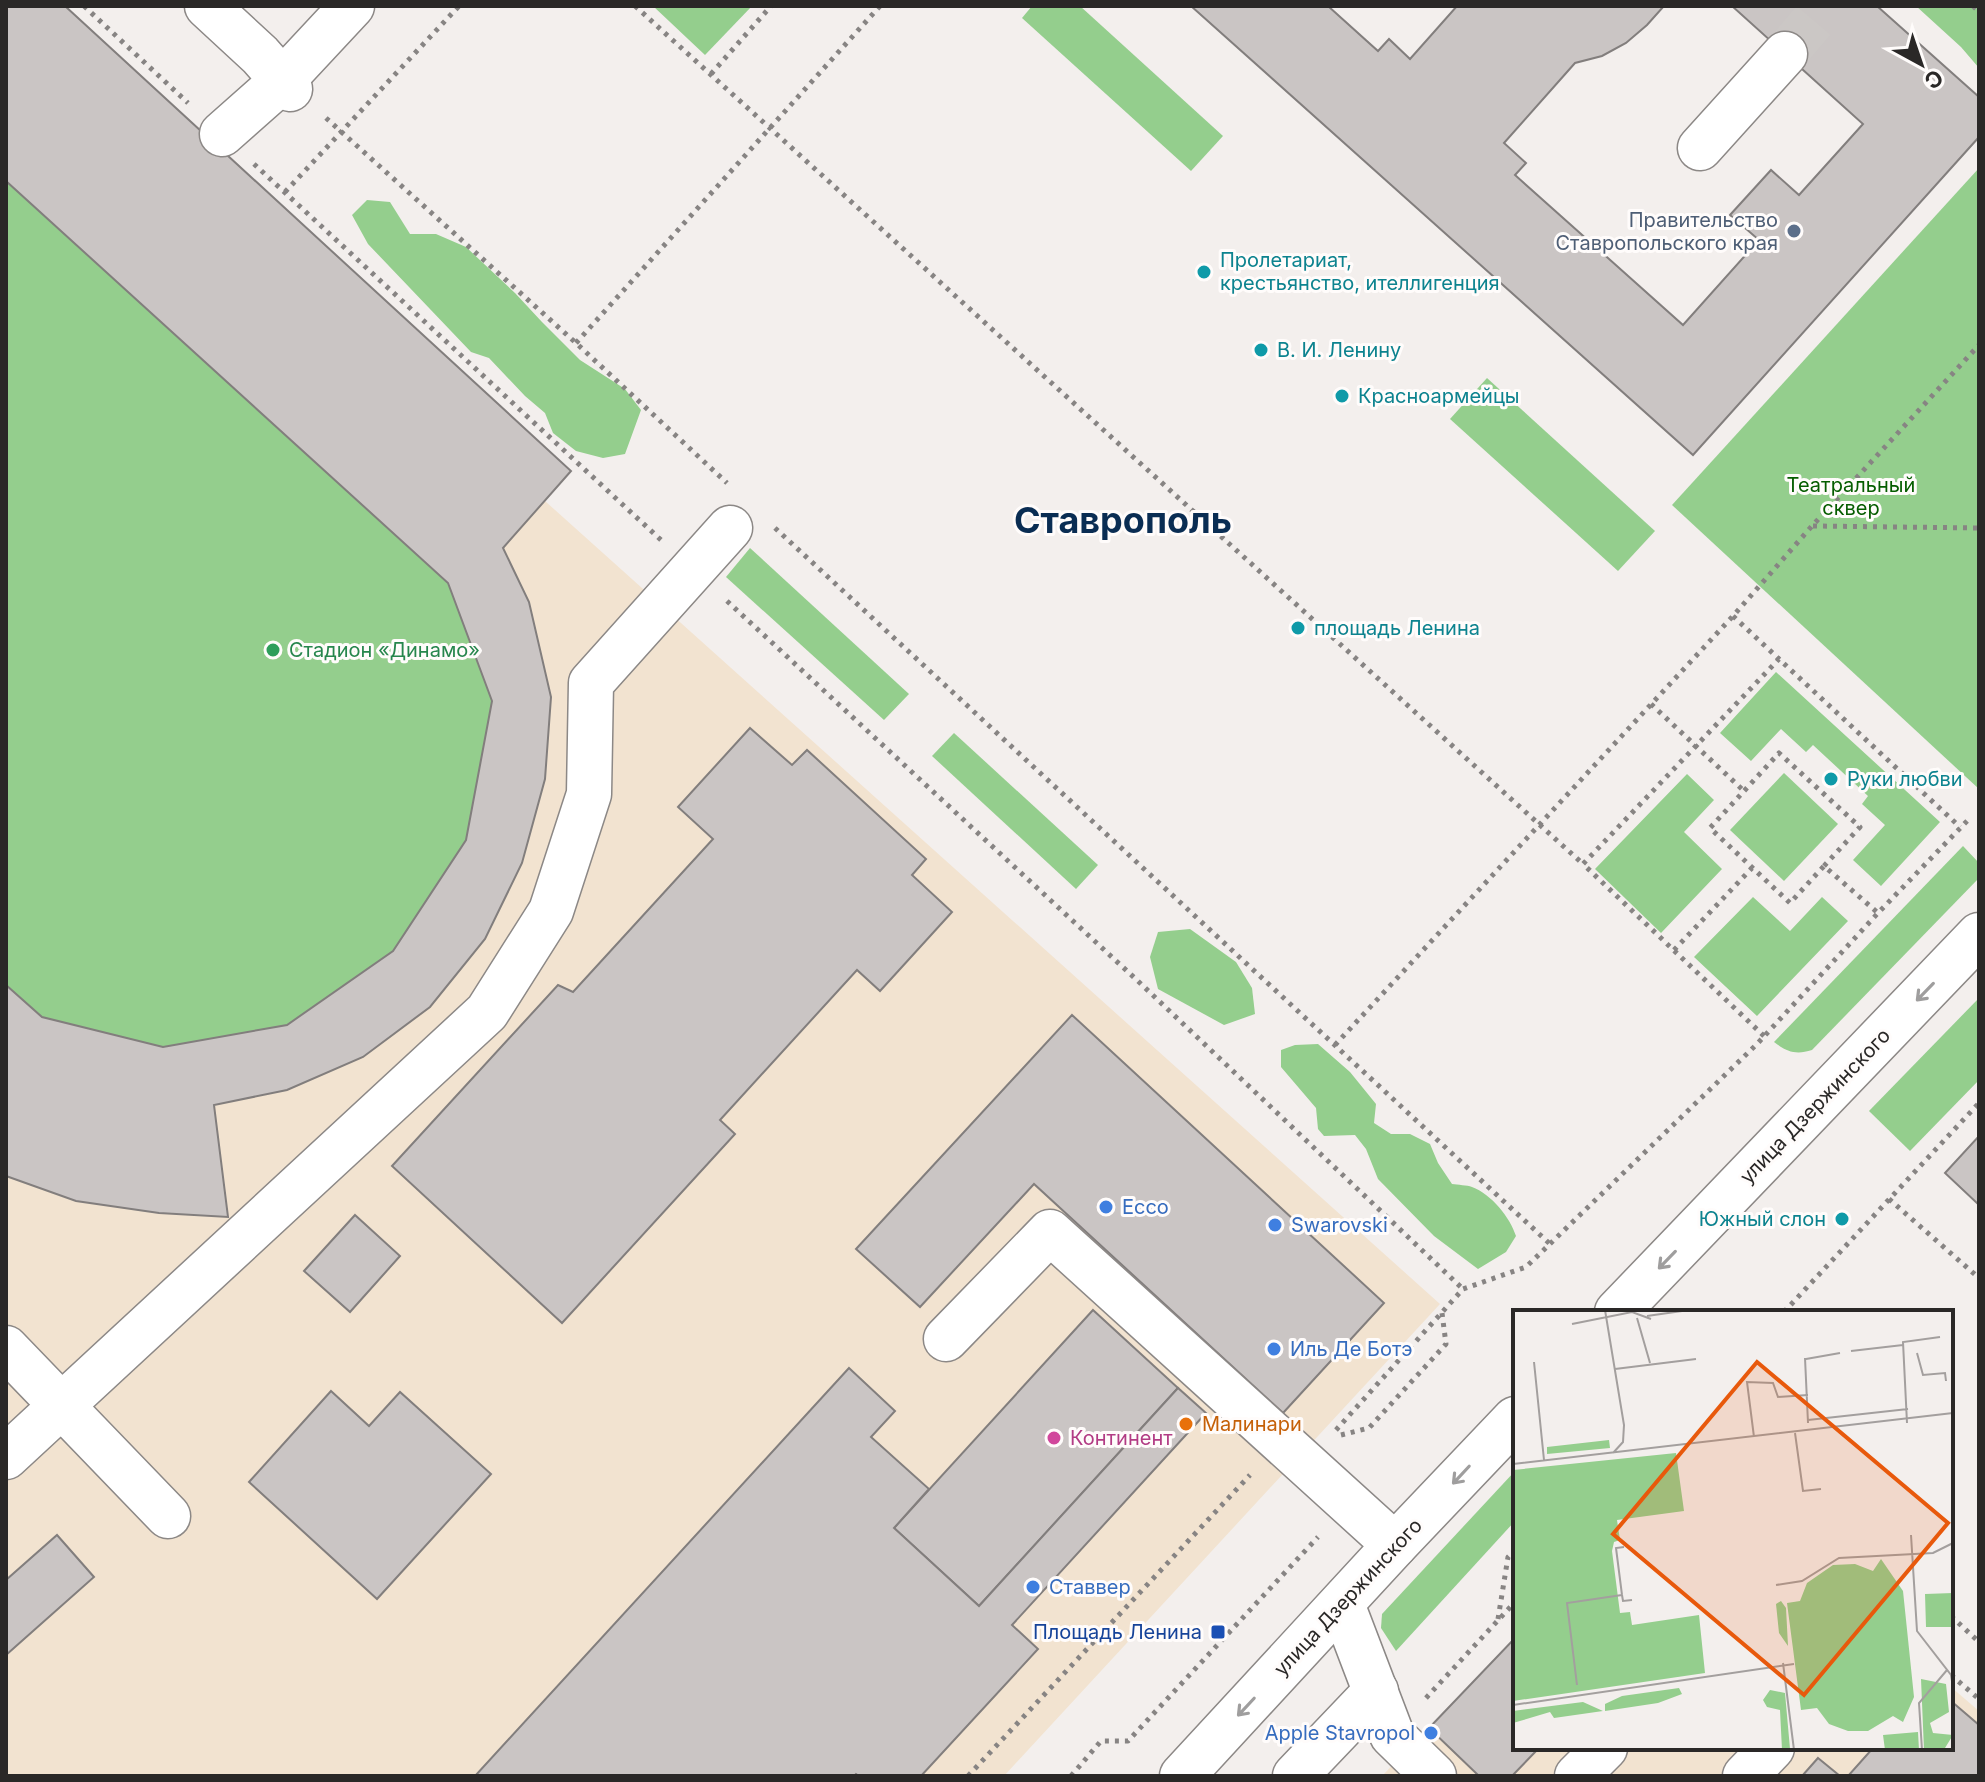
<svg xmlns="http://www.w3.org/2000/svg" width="1985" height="1782" viewBox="0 0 1985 1782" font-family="Inter,sans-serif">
	<rect width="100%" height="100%" fill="#f3efed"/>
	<g fill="#f2e3d0">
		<polygon points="6,6 65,6 571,471 545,501 1440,1304 1004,1776 6,1776"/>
		<polygon points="1515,1638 1515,1748 1951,1748 1951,1687 1979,1711 1979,1776 1382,1776"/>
	</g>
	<g fill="#94ce8d">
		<polygon points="6,6 65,6 571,471 503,548 529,602 551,697 545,779 522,863 485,939 430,1007 363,1057 287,1090 214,1105 228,1217 159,1213 76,1201 6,1176"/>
		<polygon points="653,6 752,6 705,55"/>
		<polygon points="1032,6 1080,6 1223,136 1191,171 1022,18"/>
		<polygon points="1916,6 1979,6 1979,68 1961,47"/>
		<polygon points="1979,168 1979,789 1672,505"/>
		<polygon points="367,200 390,202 410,234 436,234 466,247 515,293 542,322 580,360 625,389 641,410 625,454 603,458 576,451 553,433 545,413 525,396 489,358 471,352 368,244 352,215"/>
		<polygon points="1487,378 1655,531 1618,571 1450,419"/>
		<polygon points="750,548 909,694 884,720 726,577"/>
		<polygon points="1776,672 1940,822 1881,886 1853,860 1885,825 1862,804 1868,796 1813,745 1806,752 1781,729 1751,761 1720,733"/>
		<polygon points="954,733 1098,865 1076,889 932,756"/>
		<polygon points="1784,773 1838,824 1784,881 1730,830"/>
		<polygon points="1687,774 1714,800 1684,832 1722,869 1661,933 1595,869"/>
		<path d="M 1963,846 L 1979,863 L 1979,878 L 1812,1050 C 1796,1055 1787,1052 1774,1042 Z"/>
		<polygon points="1753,897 1790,931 1822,897 1848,921 1757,1016 1694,957"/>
		<polygon points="1190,929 1236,962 1252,988 1255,1014 1224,1025 1158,989 1150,957 1158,932"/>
		<polygon points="1979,998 1979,1080 1910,1151 1869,1111"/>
		<path d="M 1318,1044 L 1350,1072 L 1376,1104 L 1374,1123 L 1391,1134 L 1410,1134 L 1430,1144 L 1438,1163 L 1452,1184 C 1458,1185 1467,1185 1472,1187 C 1491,1194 1510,1217 1516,1236 L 1506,1252 L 1478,1269 L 1434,1236 L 1378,1179 L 1366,1149 L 1355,1135 L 1324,1136 L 1318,1129 L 1316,1108 L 1281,1067 L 1281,1050 L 1295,1045 Z"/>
		<polygon points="1515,1471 1515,1521 1396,1651 1381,1628 1382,1614"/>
	</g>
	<g fill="#cac5c4" stroke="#827e7d" stroke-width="2">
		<polygon points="6,6 65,6 571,471 503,548 529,602 551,697 545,779 522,863 485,939 430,1007 363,1057 287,1090 214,1105 228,1217 159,1213 76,1201 6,1176 6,985 42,1017 163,1047 287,1025 393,951 466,840 492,701 448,583 6,181"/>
		<polygon points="1191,6 1328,6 1378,51 1389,39 1410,59 1457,6 1664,6 1647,25 1626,43 1602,56 1575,63 1504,143 1526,163 1515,175 1683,325 1759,240 1730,215 1771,170 1799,195 1863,124 1732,6 1877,6 1979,97 1979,137 1693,455"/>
		<polygon points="750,728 792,765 807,750 926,859 912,875 952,912 880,991 857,970 720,1120 735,1134 562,1323 392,1166 558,985 573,992 713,839 678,807"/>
		<polygon points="1072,1015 1384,1303 1283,1413 1034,1184 920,1307 856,1249"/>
		<polygon points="1979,1136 1979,1205 1945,1173"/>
		<polygon points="355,1215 400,1256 350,1312 304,1271"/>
		<polygon points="1093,1310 1178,1388 979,1606 894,1528"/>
		<polygon points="849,1368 895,1411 871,1437 929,1489 894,1528 979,1606 1178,1388 1206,1413 1012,1625 1038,1649 921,1776 859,1776 856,1774 854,1776 475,1776"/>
		<polygon points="331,1391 369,1426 400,1392 491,1474 377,1599 249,1482"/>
		<polygon points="57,1535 94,1577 6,1655 6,1580"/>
		<polygon points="1515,1638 1515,1748 1539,1748 1512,1776 1479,1776 1429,1728"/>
		<polygon points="1951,1701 1979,1725 1979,1776 1848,1776 1873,1748 1951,1748"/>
		<polygon points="1818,1758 1840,1776 1802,1776"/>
	</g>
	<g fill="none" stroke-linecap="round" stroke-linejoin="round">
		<polyline stroke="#cbc7c5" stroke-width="44" stroke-dasharray="44 22" stroke-linecap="butt" points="1785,54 1826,6"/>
		<defs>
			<g id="minor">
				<polyline points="207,6 260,55 290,89"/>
				<polyline points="222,134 283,80 352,6"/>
				<polyline points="1700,148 1785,54"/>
				<polyline points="946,1339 1050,1232 1395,1545"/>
				<polyline points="6,1348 168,1516"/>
				<polyline points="6,1457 487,1012 551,911 589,794 591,683 730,528"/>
				<polyline points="1342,1604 1392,1735 1434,1776"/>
				<polyline points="1295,1776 1376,1691"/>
				<polyline points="1577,1776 1605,1748"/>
				<polyline points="1745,1776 1772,1748"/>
			</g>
			<g id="major">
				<polyline points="1617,1312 1979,935"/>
				<polyline points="1182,1776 1395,1545 1515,1419"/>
			</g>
		</defs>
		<use href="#minor" stroke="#8c8886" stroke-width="47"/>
		<use href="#major" stroke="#8c8886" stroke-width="47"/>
		<g stroke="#878483" stroke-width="5" stroke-dasharray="4 6" stroke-linecap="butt">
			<polyline points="84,6 188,103"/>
			<polyline points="635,6 1583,864"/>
			<polyline points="1973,6 1979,12"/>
			<polyline points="711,74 771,6"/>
			<polyline points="326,118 576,343 727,483"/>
			<polyline points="254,164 661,540"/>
			<polyline points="285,192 459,6"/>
			<polyline points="576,343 880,6"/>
			<polyline points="1813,526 1979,528"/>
			<polyline points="775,528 1550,1244"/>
			<polyline points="727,601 1140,983 1463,1289"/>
			<polyline points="1733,616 1779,659"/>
			<polyline points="1651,704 1744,791"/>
			<polyline points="1824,866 1860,827 1779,753 1710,828 1790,903 1824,866 1878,913"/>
			<polyline points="1674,950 1752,868"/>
			<polyline points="1764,1036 1583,864 1779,659 1960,827"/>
			<polyline points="1335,1045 1733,616 1812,526 1979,345"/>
			<polyline points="1889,1199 1979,1278"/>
			<polyline points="1784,1312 1979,1103"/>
			<polyline points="1336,1430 1463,1289 1526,1267 1757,1044 1878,913 1969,819"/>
			<polyline points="1341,1435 1369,1428 1446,1344 1442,1313"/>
			<polyline points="1951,1616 1979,1642"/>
			<polyline points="1498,1619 1508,1557 1515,1550"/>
			<polyline points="1951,1675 1979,1699"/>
			<polyline points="1426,1698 1515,1602"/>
			<polyline points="968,1776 1250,1475"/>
			<polyline points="1071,1776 1101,1741 1128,1741 1318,1537"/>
		</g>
		<use href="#minor" stroke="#fff" stroke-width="44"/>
		<use href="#major" stroke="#fff" stroke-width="44"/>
	</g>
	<defs><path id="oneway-shaft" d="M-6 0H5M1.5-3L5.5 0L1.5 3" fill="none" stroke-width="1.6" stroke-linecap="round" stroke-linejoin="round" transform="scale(2)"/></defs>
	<g stroke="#9f9e9e">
		<use href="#oneway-shaft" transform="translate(1925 992) rotate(134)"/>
		<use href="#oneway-shaft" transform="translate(1667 1260) rotate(134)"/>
		<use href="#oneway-shaft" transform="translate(1461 1475) rotate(133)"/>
		<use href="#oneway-shaft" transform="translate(1246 1707) rotate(133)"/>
	</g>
	<circle fill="#5c6f8a" stroke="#fffcfb" stroke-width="3" cx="1794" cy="231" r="8"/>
	<g fill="#0f9aa8" stroke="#fffcfb" stroke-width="3">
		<circle cx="1204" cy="272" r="8"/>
		<circle cx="1261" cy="350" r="8"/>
		<circle cx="1342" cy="396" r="8"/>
		<circle cx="1298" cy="628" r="8"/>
		<circle cx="1831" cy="779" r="8"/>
		<circle cx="1842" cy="1219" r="8"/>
	</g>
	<circle fill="#2e9e5b" stroke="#fffcfb" stroke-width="3" cx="273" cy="650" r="8"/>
	<g fill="#3f7fe0" stroke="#fffcfb" stroke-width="3">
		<circle cx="1106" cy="1207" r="8"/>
		<circle cx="1275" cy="1225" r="8"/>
		<circle cx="1274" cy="1349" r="8"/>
		<circle cx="1033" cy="1587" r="8"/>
		<circle cx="1431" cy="1733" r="8"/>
	</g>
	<circle fill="#e8710a" stroke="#fffcfb" stroke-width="3" cx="1186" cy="1424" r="8"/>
	<circle fill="#d1479c" stroke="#fffcfb" stroke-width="3" cx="1054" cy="1438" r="8"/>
	<rect fill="#1a4fb4" stroke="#fffcfb" stroke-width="3" x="1210" y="1624" width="16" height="16" rx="4"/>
	<g text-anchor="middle" stroke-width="6" stroke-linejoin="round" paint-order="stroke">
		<g font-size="20" fill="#4e5e75" stroke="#fffcfb" text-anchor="end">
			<text x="1778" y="227">Правительство<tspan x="1778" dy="23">Ставропольского края</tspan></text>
		</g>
		<g font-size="20" fill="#0d838f" stroke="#fffcfb" text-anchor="start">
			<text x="1220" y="267">Пролетариат,<tspan x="1220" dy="23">крестьянство, ителлигенция</tspan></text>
			<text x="1277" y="357">В. И. Ленину</text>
			<text x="1358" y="403">Красноармейцы</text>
			<text x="1314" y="635">площадь Ленина</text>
			<text x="1847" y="786">Руки любви</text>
			<text x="1826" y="1226" text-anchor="end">Южный слон</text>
		</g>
		<g font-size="20" fill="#065d00" stroke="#fffcfb">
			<text x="1851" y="492">Театральный<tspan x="1851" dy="23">сквер</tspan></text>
		</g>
		<g font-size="20" fill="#27864d" stroke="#fffcfb" text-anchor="start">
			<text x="289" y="657">Стадион «Динамо»</text>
		</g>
		<g font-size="20" fill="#2a2827" stroke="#fffcfb">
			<text transform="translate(1815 1106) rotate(-46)" y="7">улица Дзержинского</text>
			<text transform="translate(1348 1597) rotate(-47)" y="7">улица Дзержинского</text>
		</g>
		<g font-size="20" fill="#366cbe" stroke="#fffcfb" text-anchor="start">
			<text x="1122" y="1214">Ecco</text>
			<text x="1291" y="1232">Swarovski</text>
			<text x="1290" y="1356">Иль Де Ботэ</text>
			<text x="1049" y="1594">Ставвер</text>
			<text x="1415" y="1740" text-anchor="end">Apple Stavropol</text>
		</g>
		<g font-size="20" fill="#c56008" stroke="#fffcfb" text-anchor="start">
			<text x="1202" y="1431">Малинари</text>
		</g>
		<g font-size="20" fill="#b23c85" stroke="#fffcfb" text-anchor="start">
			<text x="1070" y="1445">Континент</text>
		</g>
		<g font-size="20" fill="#164399" stroke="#fffcfb" text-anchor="end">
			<text x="1202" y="1639">Площадь Ленина</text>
		</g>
		<g font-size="36" font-weight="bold" fill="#0a2d53" stroke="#fffcfb">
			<text x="1123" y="533">Ставрополь</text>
		</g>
	</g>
	<g transform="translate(1513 1310)">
		<rect width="440" height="440" fill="#f3efed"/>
		<path d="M 96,130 L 97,138 L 34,144 L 34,137 ZM 163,143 L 171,201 L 104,210 L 107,230 L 101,232 L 99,241 L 107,303 L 117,302 L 119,315 L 186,305 L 192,363 L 0,391 L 0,160 ZM 368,249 L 390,281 L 401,387 L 390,412 L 380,406 L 355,421 L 335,421 L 316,414 L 304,398 L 288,400 L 274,293 L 287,291 L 294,273 L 320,255 L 342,254 L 360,261 ZM 440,283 L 440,317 L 413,317 L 412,284 ZM 268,291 L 273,298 L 275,336 L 266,323 L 263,294 ZM 408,369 L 433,374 L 436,402 L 417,413 L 420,423 L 440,425 L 432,438 L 411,440 ZM 166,378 L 169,384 L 145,393 L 92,401 L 92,394 L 109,386 ZM 257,380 L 272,383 L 277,439 L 269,440 L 267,400 L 254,397 L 250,390 ZM 70,392 L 90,401 L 41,408 L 37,402 L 0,413 L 0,401 ZM 405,422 L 406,440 L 372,440 L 370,425 Z" fill="#94ce8d"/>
		<path fill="none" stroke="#a39f9e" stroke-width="2" d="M 92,0 L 111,115 L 110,132 L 100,143M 134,6 L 176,0M 124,8 L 137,53M 59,14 L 119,2 L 138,9M 338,41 L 390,35M 404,43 L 410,65 L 432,63 L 433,71M 292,48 L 295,113M 293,49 L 327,43M 21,52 L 31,150M 102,59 L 183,49M 295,110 L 395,99M 394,113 L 390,32 L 427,27M 282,123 L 290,181 L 308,179M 241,127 L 234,72 L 260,73 L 265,87 L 295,85M 0,154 L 440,103M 398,225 L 404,321 L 438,365 L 440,377M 111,237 L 103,238 L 109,285 L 110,291 L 119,290M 263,275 L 289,271 L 326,248 L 420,243 L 440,233M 270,353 L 281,440M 64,375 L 54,293 L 109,285M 0,395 L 281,354M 409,440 L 406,393 L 434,360"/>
		<path fill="#e8590c" fill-opacity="0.15" stroke="#e8590c" stroke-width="4" d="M 244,52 L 435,213 L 291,385 L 100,224 Z"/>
		<rect width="440" height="440" fill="none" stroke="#2a2827" stroke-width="4"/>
	</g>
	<rect width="1985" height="1782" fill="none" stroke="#2a2827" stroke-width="16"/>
	<g transform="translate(1921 64) rotate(140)" stroke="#fffcfb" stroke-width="6" paint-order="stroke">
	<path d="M0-6L14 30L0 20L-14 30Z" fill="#2a2827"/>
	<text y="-12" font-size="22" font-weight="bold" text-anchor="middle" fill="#2a2827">С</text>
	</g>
</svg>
